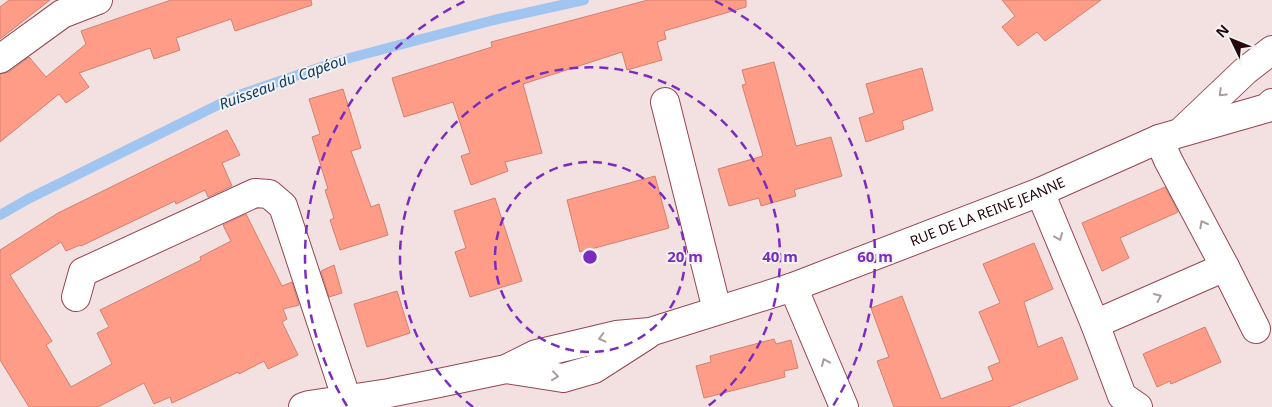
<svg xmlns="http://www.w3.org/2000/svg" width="1272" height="407" viewBox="0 0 1272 407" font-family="'Noto Sans',sans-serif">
	<rect width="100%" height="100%" fill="#f3e0e1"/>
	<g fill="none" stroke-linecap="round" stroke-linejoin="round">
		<polyline stroke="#a0c5f0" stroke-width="10" points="0,215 28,199 236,96 342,60 494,20 584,0"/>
	</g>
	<g fill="#fe9c88" stroke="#d2806f">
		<polygon points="9,0 50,0 0,39 0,7"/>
		<polygon points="171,0 311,0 312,5 235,31 231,19 176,38 180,50 154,59 150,48 79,73 89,87 66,103 59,94 0,142 0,74 9,72 29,57 46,77 86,44 81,31"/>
		<polygon points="648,0 746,0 746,7 664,31 666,39 657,42 662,60 627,70 622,52 523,84 542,153 505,162 508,171 471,185 461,156 470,153 453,102 404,117 392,78 492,47 491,42"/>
		<polygon points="1002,0 1101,0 1045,41 1037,32 1018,46 1002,27 1015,16"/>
		<polygon points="774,62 796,146 831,137 842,176 794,190 796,196 761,206 759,198 729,206 718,169 763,156 742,85 746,84 742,70"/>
		<polygon points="922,68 933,110 902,121 904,129 866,142 859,118 874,113 866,84"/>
		<polygon points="343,89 361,148 351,151 371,207 379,204 388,235 340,250 330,220 334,218 325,190 328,189 312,137 320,134 309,99"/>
		<polygon points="227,130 240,155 222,163 232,186 208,197 205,190 176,204 175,201 81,246 80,245 66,251 61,242 10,275 52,341 46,345 71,387 112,364 97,333 109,327 100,310 201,260 200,257 231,241 223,225 246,214 282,286 292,282 299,305 283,309 287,319 282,322 298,355 268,369 264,361 239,374 238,372 172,403 170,397 154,404 144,383 98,407 29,407 0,360 0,250 58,213"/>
		<polygon points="655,176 669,228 580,252 567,200"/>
		<polygon points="1165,187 1178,212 1120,238 1129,258 1102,271 1082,223"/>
		<polygon points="495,198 522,281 470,297 455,252 466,248 454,211"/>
		<polygon points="1034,243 1053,289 1024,302 1038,347 1062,337 1078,379 1009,407 894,407 877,361 889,357 871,308 902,296 941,399 993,380 988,367 1000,362 979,312 1000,303 983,264"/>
		<polygon points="334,265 342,293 329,297 321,271"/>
		<polygon points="397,291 410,333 367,347 354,304"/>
		<polygon points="1205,327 1221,362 1171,384 1170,381 1157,387 1143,354"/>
		<polygon points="774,339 776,344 791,340 798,368 784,371 785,377 704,398 696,366 711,362 710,356"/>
	</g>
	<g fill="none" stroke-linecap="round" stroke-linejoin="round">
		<defs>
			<g id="minor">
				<polyline points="0,59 62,14 98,0"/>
				<polyline points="665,102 717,310"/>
				<polyline points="1184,129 1245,71 1272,50"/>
				<polyline points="1159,139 1168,160 1225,267 1256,329"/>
				<polyline points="1040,192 1095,324 1225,267"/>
				<polyline points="793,287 844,407"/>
				<polyline points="76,297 83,272 255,193 269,194 283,206 347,400"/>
				<polyline points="1095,324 1122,396 1138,407"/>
				<polyline points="506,369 563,378 594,369 647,335"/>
				<path id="s1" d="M 303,407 L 309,405 L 389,393 L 439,383 L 506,369 L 536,354 L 616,335 L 650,332 L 793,287 L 1040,192 L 1159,139 L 1267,108 L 1272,103"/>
			</g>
		</defs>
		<use href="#minor" stroke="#954652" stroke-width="30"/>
		<use href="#minor" stroke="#fff" stroke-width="28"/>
	</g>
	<defs><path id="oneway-chevron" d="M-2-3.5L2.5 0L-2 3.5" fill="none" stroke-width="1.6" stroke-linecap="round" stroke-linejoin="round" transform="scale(1.25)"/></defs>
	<g stroke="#a89c9e">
		<use href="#oneway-chevron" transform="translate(1222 93) rotate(136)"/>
		<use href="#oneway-chevron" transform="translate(1203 224) rotate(-118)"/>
		<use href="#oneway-chevron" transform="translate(1059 237) rotate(67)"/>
		<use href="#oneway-chevron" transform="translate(1158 297) rotate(-24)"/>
		<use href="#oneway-chevron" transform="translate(602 338) rotate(166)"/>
		<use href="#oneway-chevron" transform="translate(825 362) rotate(-113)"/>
		<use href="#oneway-chevron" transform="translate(555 376) rotate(7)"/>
	</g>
	<g fill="none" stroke="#7b2cbf" stroke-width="2.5" stroke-dasharray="9 6">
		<circle cx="590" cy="257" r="95"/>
		<path d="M473 407A190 190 0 1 1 707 407"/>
		<path d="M347 406A285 285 0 0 1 465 1M715 1A285 285 0 0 1 833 406"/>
	</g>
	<g text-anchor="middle" stroke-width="4" stroke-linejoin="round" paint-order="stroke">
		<g font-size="14" fill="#26070d" stroke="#f2f2f2">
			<text dy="5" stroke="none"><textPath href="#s1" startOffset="715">RUE DE LA REINE JEANNE</textPath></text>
		</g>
		<g font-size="15" font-style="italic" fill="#103c69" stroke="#f2f2f2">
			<text transform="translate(283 82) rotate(-20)" y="5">Ruisseau du Capéou</text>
		</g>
	</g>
	<circle cx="590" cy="257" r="8" fill="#7b2cbf" stroke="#f2f2f2" stroke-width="2.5"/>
	<g font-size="15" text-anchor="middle" font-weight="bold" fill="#7b2cbf" stroke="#f2f2f2" stroke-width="4" stroke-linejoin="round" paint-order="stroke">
		<text x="685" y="262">20 m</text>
		<text x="780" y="262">40 m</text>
		<text x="875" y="262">60 m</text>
	</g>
	<g transform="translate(1232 40) rotate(313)" stroke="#f2f2f2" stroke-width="4" paint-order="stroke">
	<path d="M0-4L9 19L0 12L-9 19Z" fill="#26070d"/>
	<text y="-8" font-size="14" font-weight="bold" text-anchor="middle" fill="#26070d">N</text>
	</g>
</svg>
